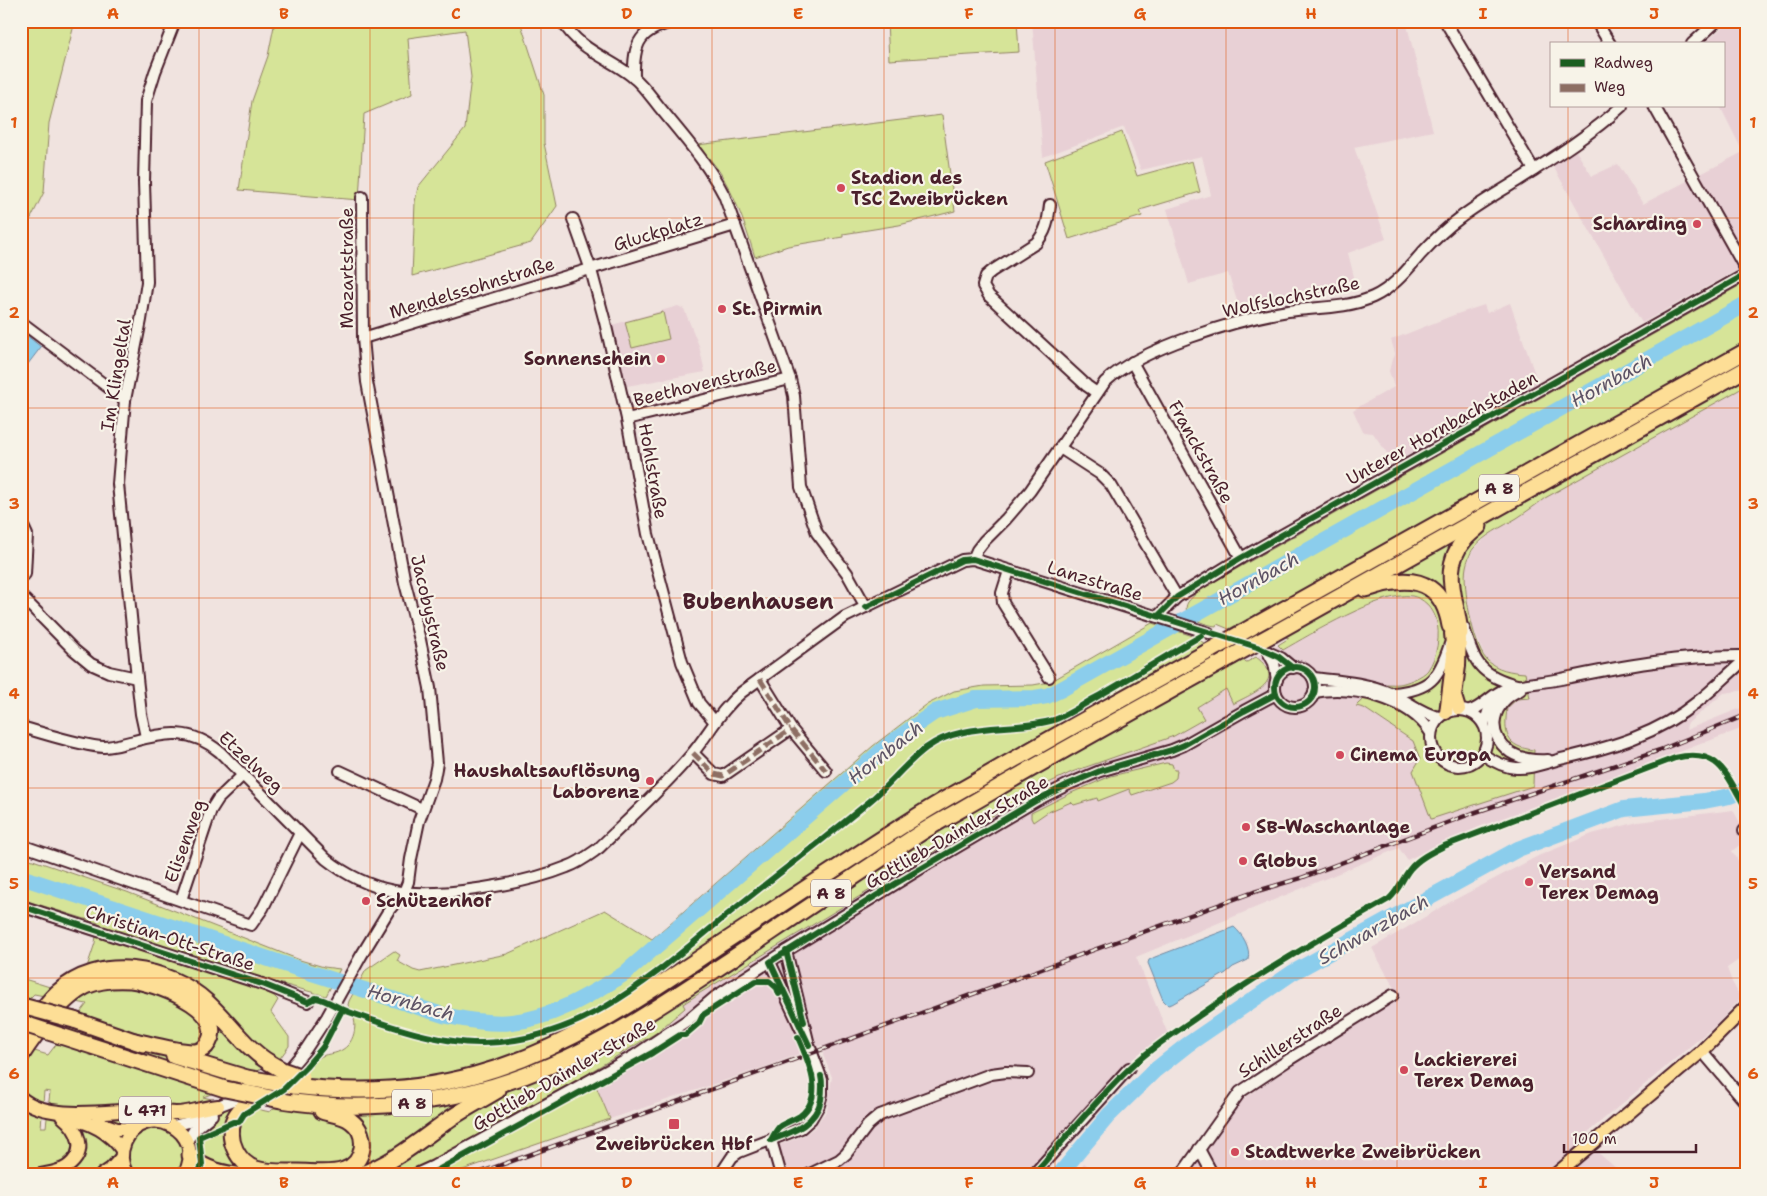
<svg xmlns="http://www.w3.org/2000/svg" width="1767" height="1196" viewBox="0 0 1767 1196" font-family="'Shantell Sans',sans-serif">
	<rect width="100%" height="100%" fill="#f0e3df"/>
	<filter id="ink" filterUnits="userSpaceOnUse"><feTurbulence type="fractalNoise" baseFrequency=".02" numOctaves="2"/><feDisplacementMap in="SourceGraphic" scale="10" xChannelSelector="R" yChannelSelector="G"/><feConvolveMatrix kernelMatrix="1 2 1 2 8 2 1 2 1" color-interpolation-filters="sRGB"/></filter>
	<g filter="url(#ink)">
		<g fill="#e8d0d5">
			<polygon points="1032,21 1406,21 1433,131 1354,147 1386,239 1348,253 1357,289 1241,313 1228,273 1189,284 1167,209 1211,195 1202,156 1141,170 1124,127 1043,157"/>
			<polygon points="1730,21 1739,21 1746,33 1746,265 1642,323 1553,166 1576,151 1592,176 1618,164 1643,204 1743,152 1720,106 1723,106 1723,44 1703,44"/>
			<polygon points="1510,303 1538,383 1394,463 1373,433 1363,432 1353,410 1394,387 1389,371 1392,359 1395,353 1391,340 1454,315 1484,305 1487,313"/>
			<polygon points="678,306 684,309 699,346 705,372 627,386 612,325"/>
			<polygon points="1746,386 1746,690 1724,693 1687,724 1686,730 1746,706 1746,727 1481,826 1407,860 1399,848 1136,957 1170,1039 1139,1064 1117,1085 1040,1175 789,1175 779,1145 803,1136 814,1128 827,1110 832,1077 823,1055 824,1049 822,1045 768,1066 610,1119 590,1072 656,1033 685,1008 682,1004 700,993 1040,787 1072,772 1174,736 1203,719 1197,707 1226,689 1264,663 1256,657 1278,645 1284,650 1348,614 1390,598 1412,596 1428,604 1436,619 1438,638 1436,650 1428,671 1410,681 1398,684 1385,684 1356,706 1364,708 1413,741 1420,759 1431,818 1532,786 1525,749 1515,745 1508,738 1504,727 1506,708 1517,699 1511,672 1492,664 1485,657 1473,628 1466,597 1466,567 1473,550 1494,530 1518,517 1545,498"/>
			<polygon points="1733,810 1746,834 1746,840 1732,851 1746,872 1746,955 1727,968 1732,982 1741,998 1718,1023 1581,1138 1624,1175 1187,1175 1242,1100 1294,1064 1400,999 1372,948 1452,901 1538,856 1592,834 1638,822"/>
			<polygon points="1084,1163 1100,1175 1076,1175"/>
		</g>
		<g fill="#d6e498" stroke="#908262" fill-rule="evenodd">
			<polygon points="21,21 75,21 49,123 44,192 28,224 25,261 21,276"/>
			<polygon points="275,21 520,21 544,95 544,143 557,206 531,243 412,276 415,202 418,187 465,129 471,77 465,30 408,38 412,94 364,114 359,200 239,190 252,101 268,56"/>
			<polygon points="887,21 1017,21 1019,52 889,60"/>
			<path d="M 942,115 L 955,211 L 899,225 L 843,234 L 843,237 L 788,246 L 755,257 C 747,232 739,205 726,183 C 719,168 708,157 697,145 Z"/>
			<polygon points="1122,132 1137,176 1192,161 1200,192 1140,210 1142,216 1069,239 1045,161"/>
			<path d="M 1746,282 L 1746,386 L 1545,498 C 1536,505 1526,512 1517,518 C 1502,527 1484,535 1473,549 C 1470,553 1467,562 1466,567 C 1462,586 1473,644 1486,659 C 1496,670 1512,672 1525,673 L 1530,698 L 1517,699 L 1507,708 C 1504,733 1505,747 1534,750 L 1533,786 L 1431,819 L 1413,771 L 1420,759 L 1413,741 L 1364,708 L 1356,706 C 1364,698 1373,690 1383,685 C 1388,683 1393,685 1398,684 C 1405,684 1424,676 1428,670 C 1437,657 1441,634 1436,619 C 1433,608 1423,598 1412,596 C 1382,591 1311,634 1283,650 L 1278,645 L 1289,638 L 1238,624 L 1229,629 L 1217,624 L 1216,626 C 1206,625 1179,617 1188,602 C 1191,598 1196,594 1199,590 Z"/>
			<polygon points="663,312 669,339 632,348 625,322"/>
			<path d="M 1152,623 L 1193,636 L 1204,643 L 1200,646 L 1247,662 L 1256,657 C 1288,681 1253,693 1233,704 L 1226,689 L 1197,707 L 1204,719 L 1174,736 L 1072,772 L 1040,787 L 700,993 L 683,1004 L 685,1008 L 656,1033 L 590,1072 L 610,1119 L 448,1175 L 21,1175 L 21,1047 L 48,1055 L 87,1004 L 34,994 L 21,1007 L 21,978 L 53,988 L 87,967 L 95,943 L 98,923 L 21,899 L 21,856 L 127,892 L 300,960 L 324,967 L 340,969 L 326,996 L 253,976 L 257,988 L 274,996 L 278,1000 L 271,1012 L 289,1037 L 289,1046 L 278,1061 L 270,1063 L 247,1078 L 225,1089 L 203,1097 L 270,1112 C 279,1102 298,1085 304,1075 C 307,1070 313,1063 319,1058 C 325,1053 333,1055 340,1051 C 357,1043 359,1019 348,1005 L 349,1001 L 366,970 L 394,951 L 400,955 L 397,961 L 413,970 L 420,972 L 507,954 L 605,910 L 652,939 L 873,746 L 926,705 L 954,691 L 984,686 L 1033,685 L 1050,682 ZM 44,1091 L 50,1092 L 46,1127 L 41,1127 Z"/>
			<polygon points="1166,763 1172,764 1174,770 1177,770 1176,778 1171,782 1132,795 1129,789 1098,801 1097,798 1074,805 1071,802 1046,813 1033,822 1031,818 1031,813 1071,793 1111,776"/>
		</g>
		<g fill="#8bcdec" stroke="#71879f">
			<polygon points="25,334 41,347 21,373 21,338"/>
			<path d="M 1234,927 C 1243,935 1251,948 1248,960 L 1233,967 L 1226,973 L 1172,1004 L 1168,1005 L 1163,1000 L 1148,963 L 1149,960 L 1155,957 Z"/>
		</g>
		<g fill="none" stroke-linecap="round" stroke-linejoin="round">
			<g stroke="#8bcdec" stroke-width="16">
				<path d="M 21,877 L 299,969 L 443,1015 C 463,1019 492,1025 512,1022 C 553,1018 589,995 624,974 L 887,746 L 916,725 L 935,712 L 976,699 L 1035,698 L 1047,696 L 1060,690 L 1746,304"/>
				<polyline points="1059,1175 1108,1116 1154,1071 1187,1045 1292,973 1518,849 1624,809 1704,801 1730,796 1746,789"/>
			</g>
			<defs>
				<g id="minor">
					<path d="M 562,21 C 580,51 608,57 633,77 C 644,86 652,98 661,109 C 683,136 708,164 724,195 L 790,379 L 794,396 L 801,487 L 817,533 L 847,573 L 866,607"/>
					<polyline points="1445,21 1534,170"/>
					<polyline points="1596,21 1610,44"/>
					<polyline points="1692,44 1717,21"/>
					<path d="M 634,78 C 633,41 640,30 676,21"/>
					<polyline points="1654,106 1746,270"/>
					<path d="M 1050,205 C 1048,220 1047,231 1036,243 L 992,271 L 986,276 L 983,286 L 989,296 L 1087,386 L 1097,393"/>
					<polyline points="573,219 591,270 605,322 627,419 648,534 682,662 699,703 715,722"/>
					<polyline points="21,322 125,400"/>
					<polyline points="363,338 735,225"/>
					<polyline points="1132,362 1241,558"/>
					<polyline points="627,419 790,379"/>
					<polyline points="1060,448 1100,474 1111,485 1177,597"/>
					<polyline points="21,522 27,535 25,574"/>
					<path d="M 973,559 L 977,550 L 984,541 L 1006,519 L 1030,491 L 1105,382 C 1140,348 1239,319 1288,311 C 1316,307 1346,309 1373,297 C 1393,288 1407,270 1421,254 C 1433,241 1446,228 1460,218 C 1478,204 1498,193 1517,181 C 1553,158 1590,135 1622,106"/>
					<polyline points="1009,571 1002,593 1003,603 1049,677"/>
					<polyline points="21,596 74,650 91,664 109,672 137,678"/>
					<polyline points="1158,616 1177,597 1241,558 1746,274"/>
					<path d="M 1464,628 C 1475,663 1479,675 1517,685"/>
					<polyline points="1268,652 1281,658 1293,668"/>
					<polyline points="1268,652 1274,663 1277,680"/>
					<circle cx="1295" cy="687" r="20"/>
					<path d="M 1313,678 C 1339,681 1365,682 1390,693 C 1407,700 1421,714 1439,717"/>
					<polyline points="760,679 791,729 826,771"/>
					<path d="M 1520,690 C 1493,701 1484,733 1510,752 C 1521,759 1535,761 1548,760"/>
					<path d="M 1314,692 C 1353,685 1409,698 1431,733"/>
					<path d="M 1393,693 C 1430,690 1439,678 1450,644"/>
					<circle cx="1459" cy="738" r="28"/>
					<path d="M 1470,711 C 1483,707 1491,695 1505,689 C 1522,683 1542,683 1561,679 C 1622,666 1682,655 1746,656"/>
					<polyline points="1484,724 1489,709 1500,696"/>
					<path d="M 21,727 C 44,733 81,746 104,747 C 114,747 124,743 134,741 C 167,732 191,728 220,752 L 326,859 C 345,874 370,887 394,891 C 438,899 525,884 567,867 C 579,863 589,855 599,848 C 630,818 663,788 691,755 C 709,734 720,710 742,692 L 845,617 L 962,560 L 973,559 L 1209,633"/>
					<polyline points="146,737 141,714 137,678 118,484 125,400 141,320 147,282 144,182 146,101 155,72 175,21"/>
					<polyline points="693,753 714,774 723,776 791,729"/>
					<path d="M 1482,754 C 1516,777 1528,767 1565,758 C 1612,747 1658,734 1697,702 C 1714,689 1729,673 1746,659"/>
					<polyline points="340,771 422,809"/>
					<polyline points="1744,831 1746,829"/>
					<polyline points="21,845 251,925 263,908 300,833"/>
					<polyline points="181,900 211,810 218,799 243,775"/>
					<polyline points="21,906 265,985 308,1002"/>
					<polyline points="770,962 801,1029"/>
					<polyline points="1702,1051 1746,1103"/>
					<polyline points="284,1075 306,1049 327,1017 361,956 389,910 404,892 408,882 411,859 419,821 434,779 437,763 430,688 420,640 405,583 367,382 363,338 362,197"/>
					<polyline points="173,1126 189,1122 218,1106 249,1094"/>
					<polyline points="771,1140 781,1175"/>
					<polyline points="187,1141 194,1130 212,1115"/>
					<polyline points="1199,1149 1213,1175"/>
					<polyline points="414,1175 434,1166 634,1056 689,1019 715,997 786,951 928,864 1037,800 1069,784 1100,771 1172,750 1184,745 1244,711 1276,694"/>
					<polyline points="720,1175 732,1157 739,1152 801,1128 811,1119 819,1105 822,1094 822,1080 809,1045 786,951"/>
					<polyline points="808,1175 839,1160 846,1154 868,1125 880,1115 991,1074 1006,1072 1028,1073"/>
					<polyline points="1033,1175 1129,1068"/>
					<polyline points="1181,1175 1240,1092 1290,1059 1393,995"/>
				</g>
				<g id="major">
					<polyline points="1459,709 1455,696 1459,666 1460,633"/>
					<polyline points="1446,713 1453,656 1451,633"/>
					<path d="M 21,1098 C 47,1121 105,1111 138,1110 C 151,1110 163,1113 176,1113 C 190,1113 204,1107 218,1106"/>
					<path d="M 65,1117 C 88,1121 109,1131 122,1150"/>
					<polyline points="97,1122 117,1129 135,1129"/>
					<path d="M 40,1175 C 49,1173 59,1172 67,1167 C 89,1151 78,1129 62,1116"/>
					<polyline points="102,1175 111,1169 121,1158"/>
					<path d="M 127,1175 C 121,1164 120,1153 125,1142 C 145,1099 209,1131 184,1175"/>
					<polyline points="1555,1175 1702,1051 1746,1007"/>
				</g>
				<g id="highway">
					<path d="M 1365,589 C 1373,588 1380,584 1388,583 C 1423,576 1444,590 1450,626"/>
					<polyline points="1252,627 1746,351"/>
					<path d="M 1460,633 C 1457,599 1439,569 1465,539 C 1469,534 1475,530 1479,526"/>
					<polyline points="1273,634 1746,369"/>
					<polyline points="74,1020 143,1044"/>
					<polyline points="61,1036 225,1089"/>
					<path d="M 21,1038 C 33,1023 43,1006 57,993 C 99,954 167,966 207,1002 C 228,1021 245,1048 270,1063"/>
					<path d="M 21,1056 C 35,1034 63,997 86,986 C 99,980 116,979 131,980 C 154,983 219,1005 211,1037 C 209,1043 205,1049 199,1051 C 187,1055 149,1044 135,1041"/>
					<polyline points="174,1056 247,1078"/>
					<path d="M 294,1086 C 353,1093 417,1091 475,1075 C 566,1050 644,996 721,944 C 785,902 848,860 913,819 C 936,804 960,791 984,777 C 1059,733 1135,692 1211,650"/>
					<path d="M 264,1089 C 254,1098 237,1109 233,1122 C 227,1141 238,1163 256,1169 C 269,1173 284,1172 298,1172 C 312,1172 331,1175 344,1170 C 365,1163 369,1134 351,1121 C 343,1114 332,1115 322,1111"/>
					<path d="M 281,1100 C 370,1115 466,1102 549,1066 C 613,1039 672,998 730,960 C 794,917 857,874 922,832 C 948,816 975,802 1001,786 C 1077,742 1154,700 1231,657"/>
					<path d="M 190,1155 C 201,1168 220,1173 236,1175"/>
					<polyline points="185,1174 202,1175"/>
					<path d="M 359,1175 C 394,1163 421,1139 451,1118 C 466,1108 483,1099 498,1090"/>
				</g>
			</defs>
			<use href="#minor" stroke="#4a1f2b" stroke-width="14"/>
			<use href="#major" stroke="#4a1f2b" stroke-width="16"/>
			<use href="#highway" stroke="#4a1f2b" stroke-width="19"/>
			<use href="#minor" stroke="#f7f3e8" stroke-width="10"/>
			<use href="#major" stroke="#fdde96" stroke-width="12"/>
			<use href="#highway" stroke="#fdde96" stroke-width="15"/>
			<defs>
				<polyline id="rail" points="473,1175 774,1067 1077,956 1254,892 1301,878 1473,813 1660,750 1746,715"/>
			</defs>
			<use href="#rail" stroke="#4a1f2b" stroke-width="4.5"/>
			<use href="#rail" stroke="#f7f3e8" stroke-width="2.5" stroke-dasharray="8" stroke-linecap="butt"/>
			<defs>
				<g id="highway-bridge">
					<polyline points="1211,650 1252,627"/>
					<polyline points="1231,657 1273,634"/>
					<polyline points="22,1006 74,1020"/>
					<polyline points="21,1023 61,1036"/>
					<polyline points="270,1063 282,1070 302,1077"/>
					<polyline points="247,1078 294,1086"/>
					<polyline points="225,1089 281,1100"/>
				</g>
			</defs>
			<use href="#highway-bridge" stroke="#4a1f2b" stroke-width="19" stroke-linecap="butt"/>
			<use href="#highway-bridge" stroke="#fdde96" stroke-width="15"/>
			<g stroke="#8d6e63" stroke-width="5" stroke-dasharray="10 5" stroke-linecap="butt">
				<polyline points="760,679 791,729 826,771"/>
				<polyline points="693,753 714,774 723,776 791,729"/>
			</g>
			<defs>
				<g id="cycleway">
					<polyline points="866,607 962,560 973,559 1257,647 1279,657 1293,668"/>
					<polyline points="1158,616 1177,597 1241,558 1746,274"/>
					<circle cx="1295" cy="687" r="20"/>
					<path d="M 21,906 L 265,985 L 308,1002 L 316,998 C 328,1000 337,1008 349,1012 C 388,1026 441,1044 483,1043 C 589,1041 661,968 738,906 C 782,871 827,837 870,801 C 890,784 906,763 926,748 C 963,721 1013,732 1054,720 C 1068,715 1082,705 1095,698 C 1131,678 1165,656 1201,636"/>
					<polyline points="786,951 804,1022"/>
					<polyline points="809,1045 770,962 895,884 1037,800 1069,784 1100,771 1172,750 1184,745 1244,711 1276,694"/>
					<path d="M 771,1140 C 773,1136 776,1130 779,1127 C 785,1122 794,1120 800,1116 C 826,1096 808,1061 798,1037"/>
					<path d="M 771,1140 C 792,1132 815,1125 821,1100 C 822,1092 823,1084 821,1076"/>
					<polyline points="198,1175 202,1164 199,1137 233,1122 239,1122 244,1114 284,1089 306,1067 323,1047 342,1010"/>
					<polyline points="429,1175 652,1053 680,1035 685,1035 699,1023 703,1015 756,981 769,981 777,988 779,994"/>
					<path d="M 1033,1175 C 1065,1139 1095,1101 1130,1068 C 1149,1050 1171,1035 1193,1020 C 1256,975 1322,937 1389,899 C 1399,890 1402,879 1410,869 C 1419,858 1432,852 1444,846 L 1675,758 C 1720,747 1726,775 1746,808"/>
				</g>
			</defs>
			<use href="#cycleway" stroke="#f7f3e8" stroke-width="9"/>
			<use href="#cycleway" stroke="#1b5e20" stroke-width="6"/>
		</g>
	</g>
	<path fill="none" stroke="#e0560e" stroke-width="1" stroke-opacity="0.55" d="M 199,21 L 199,1175M 370,21 L 370,1175M 541,21 L 541,1175M 712,21 L 712,1175M 884,21 L 884,1175M 1055,21 L 1055,1175M 1226,21 L 1226,1175M 1397,21 L 1397,1175M 1568,21 L 1568,44M 1568,106 L 1568,1175M 21,218 L 1746,218M 21,408 L 1746,408M 21,598 L 1746,598M 21,788 L 1746,788M 21,978 L 1746,978"/>
	<g fill="#d1495b" stroke="#f7f3e8" stroke-width="2">
		<circle cx="841" cy="188" r="5"/>
		<circle cx="1697" cy="224" r="5"/>
		<circle cx="722" cy="309" r="5"/>
		<circle cx="661" cy="359" r="5"/>
		<circle cx="1340" cy="755" r="5"/>
		<circle cx="650" cy="781" r="5"/>
		<circle cx="1246" cy="827" r="5"/>
		<circle cx="1243" cy="861" r="5"/>
		<circle cx="1529" cy="882" r="5"/>
		<circle cx="366" cy="901" r="5"/>
		<circle cx="1404" cy="1070" r="5"/>
		<rect x="668" y="1118" width="12" height="12" rx="2.5"/>
		<circle cx="1235" cy="1152" r="5"/>
	</g>
	<g text-anchor="middle" stroke-width="4.5" stroke-linejoin="round" paint-order="stroke">
		<g fill="#f7f3e8" stroke="#7e5f64" stroke-width="1">
			<rect x="1479" y="474.5" width="40" height="27" rx="4"/>
			<rect x="811" y="879.5" width="40" height="27" rx="4"/>
			<rect x="392" y="1089.5" width="40" height="27" rx="4"/>
			<rect x="119" y="1096.5" width="52" height="27" rx="4"/>
		</g>
		<g font-size="16" font-weight="bold" fill="#4a1f2b">
			<text x="1499" y="494">A 8</text>
			<text x="831" y="899">A 8</text>
			<text x="412" y="1109">A 8</text>
			<text x="145" y="1116">L 471</text>
		</g>
		<g font-size="18" font-weight="bold" fill="#4a1f2b" stroke="#f7f3e8" text-anchor="start">
			<text x="851" y="184">Stadion des<tspan x="851" dy="21">TSC Zweibrücken</tspan></text>
			<text x="1687" y="230" text-anchor="end">Scharding</text>
			<text x="732" y="315">St. Pirmin</text>
			<text x="651" y="365" text-anchor="end">Sonnenschein</text>
			<text x="1350" y="761">Cinema Europa</text>
			<text x="640" y="777" text-anchor="end">Haushaltsauflösung<tspan x="640" dy="21">Laborenz</tspan></text>
			<text x="1256" y="833">SB-Waschanlage</text>
			<text x="1253" y="867">Globus</text>
			<text x="1539" y="878">Versand<tspan x="1539" dy="21">Terex Demag</tspan></text>
			<text x="376" y="907">Schützenhof</text>
			<text x="1414" y="1066">Lackiererei<tspan x="1414" dy="21">Terex Demag</tspan></text>
			<text x="674" y="1150" text-anchor="middle">Zweibrücken Hbf</text>
			<text x="1245" y="1158">Stadtwerke Zweibrücken</text>
		</g>
		<g font-size="18" fill="#4a1f2b" stroke="#f7f3e8">
			<text transform="translate(658 232) rotate(-17)" y="6">Gluckplatz</text>
			<text transform="translate(347 268) rotate(-90)" y="6">Mozartstraße</text>
			<text transform="translate(472 288) rotate(-17)" y="6">Mendelssohnstraße</text>
			<text transform="translate(1291 297) rotate(-12)" y="6">Wolfslochstraße</text>
			<text transform="translate(116 375) rotate(-81)" y="6">Im Klingeltal</text>
			<text transform="translate(705 383) rotate(-14)" y="6">Beethovenstraße</text>
			<text transform="translate(1442 428) rotate(-29)" y="6">Unterer Hornbachstaden</text>
			<text transform="translate(1201 452) rotate(61)" y="6">Franckstraße</text>
			<text transform="translate(653 471) rotate(80)" y="6">Hohlstraße</text>
			<text transform="translate(1095 581) rotate(17)" y="6">Lanzstraße</text>
			<text transform="translate(430 613) rotate(77)" y="6">Jacobystraße</text>
			<text transform="translate(251 762) rotate(43)" y="6">Etzelweg</text>
			<text transform="translate(957 832) rotate(-30)" y="6">Gottlieb-Daimler-Straße</text>
			<text transform="translate(185 841) rotate(-70)" y="6">Elisenweg</text>
			<text transform="translate(170 938) rotate(18)" y="6">Christian-Ott-Straße</text>
			<text transform="translate(1290 1041) rotate(-33)" y="6">Schillerstraße</text>
			<text transform="translate(564 1074) rotate(-30)" y="6">Gottlieb-Daimler-Straße</text>
		</g>
		<g font-size="19" font-style="italic" fill="#5e5365" stroke="#f7f3e8">
			<text transform="translate(1611 380) rotate(-29)" y="7">Hornbach</text>
			<text transform="translate(1258 578) rotate(-29)" y="7">Hornbach</text>
			<text transform="translate(885 752) rotate(-38)" y="7">Hornbach</text>
			<text transform="translate(1373 929) rotate(-29)" y="7">Schwarzbach</text>
			<text transform="translate(411 1002) rotate(16)" y="7">Hornbach</text>
		</g>
		<g font-size="22" font-weight="bold" fill="#4a1f2b" stroke="#f7f3e8">
			<text x="758" y="609">Bubenhausen</text>
		</g>
	</g>
	<rect width="1767" height="1196" fill="none" stroke="#f7f3e8" stroke-width="55"/>
	<rect x="1550" y="42" width="175" height="65" fill="#f7f3e8" stroke="#b29e9c"/>
	<rect x="1560" y="59" width="25" height="8" fill="#1b5e20" stroke="#b29e9c"/>
	<text x="1594" y="68" font-size="15" fill="#4a1f2b">Radweg</text>
	<rect x="1560" y="84" width="25" height="8" fill="#8d6e63" stroke="#b29e9c"/>
	<text x="1594" y="92" font-size="15" fill="#4a1f2b">Weg</text>
	<path d="M1564 1144v8h132v-8" fill="none" stroke="#4a1f2b" stroke-width="2.5"/>
	<text x="1572" y="1144" font-size="15" fill="#4a1f2b" stroke="#f7f3e8" stroke-width="4" paint-order="stroke">100 m</text>
	<rect x="28" y="28" width="1712" height="1140" fill="none" stroke="#e0560e" stroke-width="2"/>
	<g font-size="16" text-anchor="middle" font-weight="bold" fill="#e0560e">
		<text x="113" y="19">A</text>
		<text x="284" y="19">B</text>
		<text x="456" y="19">C</text>
		<text x="627" y="19">D</text>
		<text x="798" y="19">E</text>
		<text x="969" y="19">F</text>
		<text x="1140" y="19">G</text>
		<text x="1311" y="19">H</text>
		<text x="1483" y="19">I</text>
		<text x="1654" y="19">J</text>
		<text x="14" y="128">1</text>
		<text x="1753" y="128">1</text>
		<text x="14" y="318">2</text>
		<text x="1753" y="318">2</text>
		<text x="14" y="509">3</text>
		<text x="1753" y="509">3</text>
		<text x="14" y="699">4</text>
		<text x="1753" y="699">4</text>
		<text x="14" y="889">5</text>
		<text x="1753" y="889">5</text>
		<text x="14" y="1079">6</text>
		<text x="1753" y="1079">6</text>
		<text x="113" y="1188">A</text>
		<text x="284" y="1188">B</text>
		<text x="456" y="1188">C</text>
		<text x="627" y="1188">D</text>
		<text x="798" y="1188">E</text>
		<text x="969" y="1188">F</text>
		<text x="1140" y="1188">G</text>
		<text x="1311" y="1188">H</text>
		<text x="1483" y="1188">I</text>
		<text x="1654" y="1188">J</text>
	</g>
</svg>
